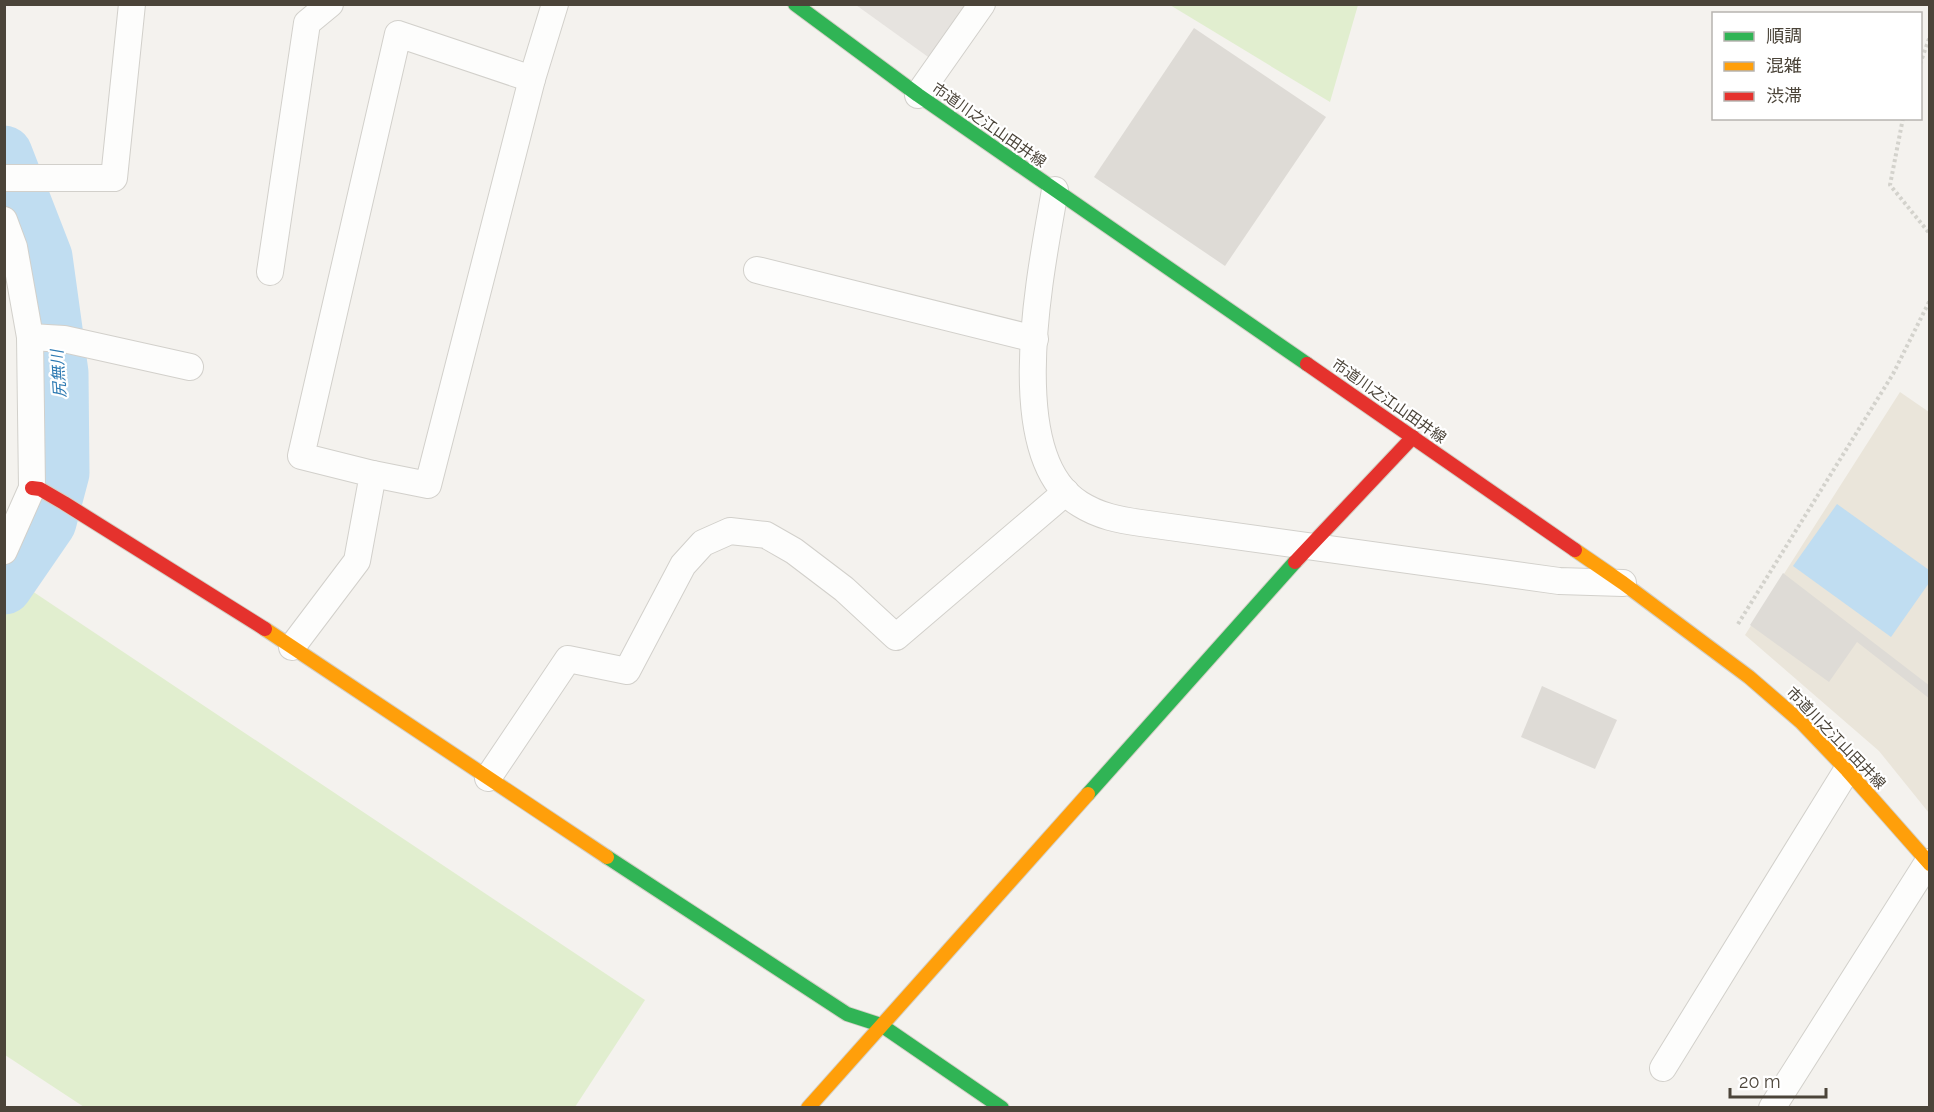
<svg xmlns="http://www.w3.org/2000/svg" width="1934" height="1112" viewBox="0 0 1934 1112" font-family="Raleway,'Noto Sans JP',sans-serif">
	<rect width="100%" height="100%" fill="#f4f2ee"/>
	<polygon fill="#eae5da" points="1900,392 1929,412 1929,813 1879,751 1745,635"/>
	<g fill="#e1eecf">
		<polygon points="1170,5 1358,5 1330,102"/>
		<polygon points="20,583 645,1000 575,1107 84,1107 5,1055 4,605"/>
	</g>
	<polygon fill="#e6e3df" points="856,5 969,5 931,59"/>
	<polygon fill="#c0ddf1" points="1837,504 1929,570 1929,583 1891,637 1793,566"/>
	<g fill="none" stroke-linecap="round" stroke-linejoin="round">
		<polyline stroke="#c0ddf1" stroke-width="57" points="4,154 44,257 60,373 61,473 48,522 4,586"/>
	</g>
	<g fill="#dedbd6">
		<polygon points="1194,28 1326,117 1225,266 1094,177"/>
		<polygon points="1783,573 1930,686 1930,699 1857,642 1829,682 1750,625"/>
		<polygon points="1542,686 1617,720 1595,769 1521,737"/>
	</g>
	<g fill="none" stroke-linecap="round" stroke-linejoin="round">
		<defs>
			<g id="street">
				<polyline points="918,95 982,4"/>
				<polyline points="4,178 114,178 132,4"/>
				<path d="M 1055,190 C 1042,266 1001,456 1080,504 C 1099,516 1119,520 1141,523 L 1559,581 L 1623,583"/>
				<polyline points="4,220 14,247 30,337 32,488 4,551"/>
				<polyline points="757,270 1035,339"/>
				<polyline points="270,272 307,23 330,4"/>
				<polyline points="30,337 64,339 190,367"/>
				<polyline points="373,474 428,485 532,79 555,4"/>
				<polyline points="292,647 357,561 373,474 301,456 398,34 532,79"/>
				<polyline points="488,778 568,659 627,671 683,565 703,543 730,531 766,535 794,551 844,589 896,637 1066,492"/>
				<polyline points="1663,1068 1847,770"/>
				<polyline points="1772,1108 1928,862"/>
			</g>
			<g id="fast">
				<polyline points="795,4 918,95 1307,364"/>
				<polyline points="1088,794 1295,562"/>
				<polyline points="607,857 847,1014 881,1025 1002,1108"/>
			</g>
			<g id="slow">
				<polyline points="1575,550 1623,583 1749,677 1801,722 1847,770 1930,864"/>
				<polyline points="265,629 607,857"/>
				<polyline points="808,1108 1088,794"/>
			</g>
			<g id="jam">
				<polyline points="1307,364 1575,550"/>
				<polyline points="32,488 40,489 64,503 265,629"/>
				<polyline points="1295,562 1413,437"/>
			</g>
		</defs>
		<use href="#street" stroke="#d2d0cb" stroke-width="28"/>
		<use href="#fast" stroke="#d3cfc5" stroke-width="16"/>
		<use href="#slow" stroke="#d3cfc5" stroke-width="16"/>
		<use href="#jam" stroke="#d3cfc5" stroke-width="16"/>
		<g stroke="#d3d2cc" stroke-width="4" stroke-dasharray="3 3" stroke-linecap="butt">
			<polyline points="1920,64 1930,36"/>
			<polyline points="1903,118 1890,185 1930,234"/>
			<polyline points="1738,624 1893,374 1930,300"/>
		</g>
		<use href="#street" stroke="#fdfdfc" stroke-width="26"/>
		<use href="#fast" stroke="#30b455" stroke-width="14"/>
		<use href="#slow" stroke="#ff9f0a" stroke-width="14"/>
		<use href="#jam" stroke="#e5322d" stroke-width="14"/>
	</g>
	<g text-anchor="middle" stroke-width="4.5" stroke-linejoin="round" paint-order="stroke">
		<g font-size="15" fill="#4b4439" stroke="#fff">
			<text transform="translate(989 125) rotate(35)" y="5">市道川之江山田井線</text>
			<text transform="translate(1389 401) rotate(35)" y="5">市道川之江山田井線</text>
			<text transform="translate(1836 738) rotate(46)" y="5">市道川之江山田井線</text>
		</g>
		<g font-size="16" font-style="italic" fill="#2e7ab2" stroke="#fff">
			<text transform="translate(58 374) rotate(-94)" y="6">尻無川</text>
		</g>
	</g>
	<rect width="1934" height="1112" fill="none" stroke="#4b4439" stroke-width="12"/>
	<rect x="1712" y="12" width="210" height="108" fill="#ffffff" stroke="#b7b4b0" stroke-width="1.5"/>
	<rect x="1724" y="32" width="30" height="9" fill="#30b455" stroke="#b7b4b0" stroke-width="1.5"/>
	<text x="1766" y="42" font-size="18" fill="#4b4439">順調</text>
	<rect x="1724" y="62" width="30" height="9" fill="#ff9f0a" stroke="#b7b4b0" stroke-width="1.5"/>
	<text x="1766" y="72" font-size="18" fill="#4b4439">混雑</text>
	<rect x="1724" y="92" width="30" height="9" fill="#e5322d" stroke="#b7b4b0" stroke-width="1.5"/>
	<text x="1766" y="102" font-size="18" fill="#4b4439">渋滞</text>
	<path d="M1730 1088v9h96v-9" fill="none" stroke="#4b4439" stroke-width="3"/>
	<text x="1739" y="1088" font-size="18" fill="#4b4439" stroke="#ffffff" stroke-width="4.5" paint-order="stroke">20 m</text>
</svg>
